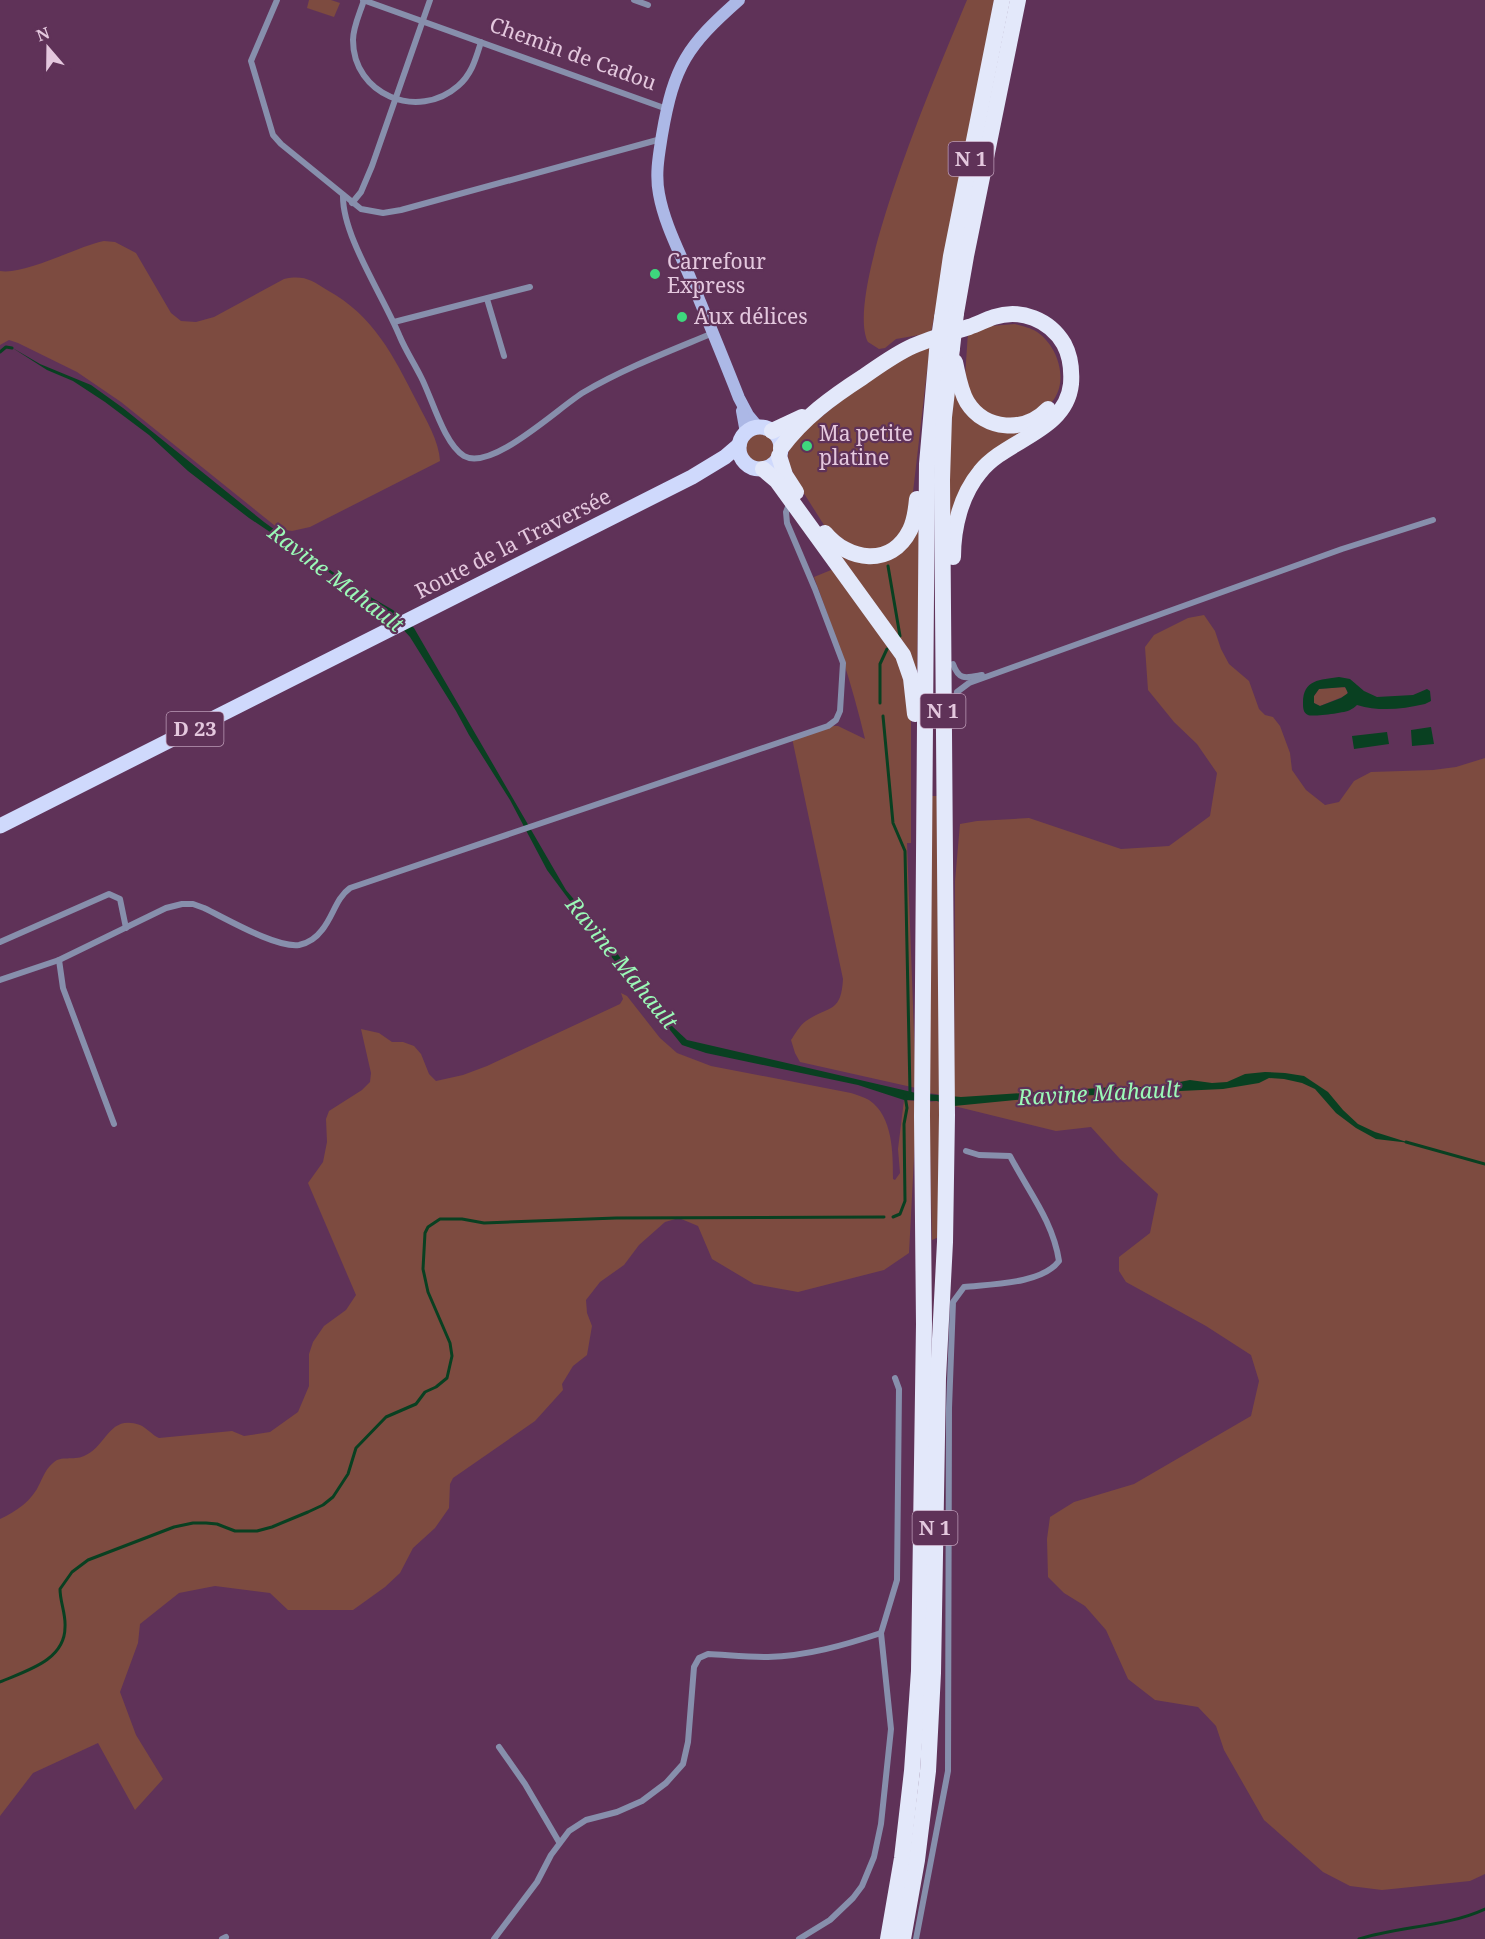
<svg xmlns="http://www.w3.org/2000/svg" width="1485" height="1939" viewBox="0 0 1485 1939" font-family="'Noto Serif',serif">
	<rect width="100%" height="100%" fill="#5f3258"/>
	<g fill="#7d4b40">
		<polygon points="309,0 331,0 340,3 334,17 307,8"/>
		<path d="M 967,0 L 994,0 L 931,333 L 896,339 L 885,348 L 879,349 L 868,342 C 842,292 943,58 967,0 Z"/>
		<path d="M 104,241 L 115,242 L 136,253 L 171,313 L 181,321 L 196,322 L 214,317 L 284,279 C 304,275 311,280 327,290 C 374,316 393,355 417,402 C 426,420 439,441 440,461 L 310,527 L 292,531 L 279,529 L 121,402 L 77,372 L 18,343 L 9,340 L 0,345 L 0,271 C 26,275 75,247 104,241 Z"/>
		<path d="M 1015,324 C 1022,326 1031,328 1037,332 C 1058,346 1070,382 1051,403 C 1044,411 1015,418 1004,423 L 975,405 L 965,377 L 968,332 L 990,326 Z"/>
		<polygon points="930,345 910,518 894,545 862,553 824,525 798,484 789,464 788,455 791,442 847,396 899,361"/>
		<polygon points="954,387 959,400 1026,430 991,456 949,536 950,446"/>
		<circle cx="760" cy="448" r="17"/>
		<polygon points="917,532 919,532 917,671 838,553 853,561"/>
		<path d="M 836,568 L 900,657 L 911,717 L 911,843 L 907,843 L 916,1088 L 800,1062 L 795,1053 L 791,1040 C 795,1034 800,1025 806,1021 C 829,1005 841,1014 843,979 L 792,738 L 828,726 L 838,726 L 865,739 C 852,683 834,631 814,577 Z"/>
		<polygon points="1204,615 1215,631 1221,649 1229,664 1249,681 1259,709 1265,715 1273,717 1280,726 1290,753 1292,770 1306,790 1325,805 1339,802 1354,781 1371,772 1433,770 1456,767 1485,758 1485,1874 1470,1881 1382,1890 1350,1886 1323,1872 1264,1820 1224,1750 1216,1726 1198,1707 1155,1700 1128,1679 1106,1630 1085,1606 1064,1593 1048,1577 1047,1539 1050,1517 1074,1502 1134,1484 1251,1416 1259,1381 1251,1355 1206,1326 1126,1282 1119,1271 1119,1257 1150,1233 1158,1194 1120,1159 1091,1127 1056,1131 954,1106 955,881 960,824 977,821 1029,818 1121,849 1169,846 1210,816 1217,773 1197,744 1174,722 1148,690 1145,647 1154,635 1188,618"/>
		<polygon points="1342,687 1347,688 1347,695 1320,706 1314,703 1314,696 1319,689"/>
		<polygon points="930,796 939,796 942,1095 929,1093"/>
		<path d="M 621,993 L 627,996 L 660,1038 L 677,1053 L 711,1066 L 851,1093 C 857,1095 864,1097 869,1100 C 893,1116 893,1153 893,1179 L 895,1180 L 900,1173 L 898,1149 L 904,1100 L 917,1101 L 909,1253 L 884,1270 L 798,1292 L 754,1284 L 712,1259 L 698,1226 L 679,1218 L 665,1222 L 639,1245 L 624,1265 L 600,1282 L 586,1300 L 587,1313 L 592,1326 L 587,1355 L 573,1366 L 562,1384 L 563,1390 L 535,1421 L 453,1478 L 450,1484 L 449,1508 L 435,1528 L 413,1548 L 400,1573 L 385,1587 L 353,1610 L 288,1610 L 270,1593 L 215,1586 L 179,1593 L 140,1624 L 138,1643 L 120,1692 L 136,1735 L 163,1779 L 135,1810 L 98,1743 L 33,1773 L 0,1816 L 0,1519 C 17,1511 32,1501 40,1483 C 44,1475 46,1469 53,1463 C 61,1455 73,1461 84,1456 C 107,1447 108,1414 140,1425 C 147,1428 152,1435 159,1438 L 232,1431 L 244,1436 L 270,1432 L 298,1412 L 309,1386 L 309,1354 L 313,1342 L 324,1326 L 346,1310 L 356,1295 L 308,1183 L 323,1162 L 327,1142 L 326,1119 L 329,1111 L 362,1090 L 370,1082 L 371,1073 L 361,1029 L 379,1033 L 392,1042 L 403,1042 L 414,1046 L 421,1054 L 429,1074 L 436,1081 L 463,1075 L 487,1066 L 620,1004 L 623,999 Z"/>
		<polygon points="937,1101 942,1103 939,1237 932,1240 929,1102"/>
	</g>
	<g fill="#094021" fill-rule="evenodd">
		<polygon points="11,347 40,364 91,385 123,408 264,522 355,588 393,610 414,628 566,890 594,923 673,1027 687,1040 916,1093 961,1097 1114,1087 1153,1087 1190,1080 1212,1083 1227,1082 1245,1074 1265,1072 1285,1073 1304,1076 1328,1092 1343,1110 1358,1124 1375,1132 1410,1143 1376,1139 1356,1128 1336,1113 1315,1089 1302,1083 1284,1079 1269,1078 1259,1083 1223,1089 1180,1091 1163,1097 1097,1095 1047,1097 954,1106 937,1101 904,1100 858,1085 706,1053 682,1045 610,955 547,870 510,800 469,735 456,711 410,637 391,616 370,603 322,567 249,518 188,471 149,435 105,402 73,381 47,370"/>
		<path d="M 1339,677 L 1350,679 L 1364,691 L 1377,697 L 1413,695 L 1427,689 L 1430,691 L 1431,701 L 1425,704 C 1402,709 1381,712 1357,705 C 1355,707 1352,709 1350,710 C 1345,713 1312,717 1308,715 C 1303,713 1303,707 1303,703 C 1303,679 1320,680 1339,677 ZM 1345,687 L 1348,693 L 1341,698 L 1320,706 L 1314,703 L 1314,696 L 1319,689 Z"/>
		<polygon points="1431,727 1434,744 1412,746 1411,730"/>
		<polygon points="1387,732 1389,744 1354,749 1352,736"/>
	</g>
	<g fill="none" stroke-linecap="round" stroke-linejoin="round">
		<g stroke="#094021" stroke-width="3">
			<polyline points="0,352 6,347 12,348"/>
			<polyline points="888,566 900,636"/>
			<polyline points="880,703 880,664 887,649"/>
			<polyline points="883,716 893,823 905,851 910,1092"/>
			<polyline points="1406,1142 1485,1164"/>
			<polyline points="893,1217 900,1214 905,1201 904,1124 907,1108 905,1096"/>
			<path d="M 0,1682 C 25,1671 65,1661 65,1627 C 66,1614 60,1602 60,1589 L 72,1572 L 88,1560 L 174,1527 L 193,1523 L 206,1523 L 217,1524 L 235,1531 L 257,1531 L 272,1527 L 308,1512 L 323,1505 L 333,1497 L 348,1474 L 356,1448 L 386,1417 L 416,1404 L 425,1392 L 436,1387 L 447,1378 L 452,1356 L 450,1343 L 428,1292 L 423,1269 L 425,1233 L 428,1227 L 440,1219 L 462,1219 L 484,1223 L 616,1218 L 884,1217"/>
			<path d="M 1359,1939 C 1400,1926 1446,1927 1485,1909"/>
		</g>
		<g stroke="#878fac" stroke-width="6">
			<polyline points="277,0 251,61 273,135 281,144 361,209 383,213 401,210 661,139"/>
			<polyline points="363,0 667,109"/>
			<path d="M 364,0 C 360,13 353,27 353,40 C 353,95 418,121 458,86 C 472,74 476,58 481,42"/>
			<polyline points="634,0 648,5"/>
			<path d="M 343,195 C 342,236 384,297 400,337 C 406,351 414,363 421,377 C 432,398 444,444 464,456 C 492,472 560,406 584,392 C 625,368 670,351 713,333"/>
			<polyline points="352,203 361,192 372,166 430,0"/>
			<polyline points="487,299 504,356"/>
			<polyline points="394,322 530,287"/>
			<path d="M 953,664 C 959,681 966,678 982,675"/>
			<polyline points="953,718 957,692 969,683 1342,549 1433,520"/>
			<polyline points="0,942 109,894 120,899 126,928"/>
			<polyline points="59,960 63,988 114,1124"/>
			<path d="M 0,980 L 59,960 L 166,908 L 182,904 L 193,904 L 204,908 C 227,919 276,948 299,945 C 309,943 316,938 322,930 C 333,917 336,898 350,888 L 828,726 L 836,720 L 840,711 L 843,663 L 815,589 L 787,523 L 786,512 L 790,502"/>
			<polyline points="499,1747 525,1784 559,1842"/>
			<polyline points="222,1939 226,1937"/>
			<path d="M 494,1939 L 537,1882 L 551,1855 L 569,1831 L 586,1820 L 617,1812 L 642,1801 L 666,1783 L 683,1764 L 688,1742 L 694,1667 L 699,1658 L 708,1654 C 728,1655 748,1657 768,1657 C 807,1656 845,1645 881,1633"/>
			<polyline points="799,1939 830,1920 853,1898 862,1886 874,1857 881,1824 891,1729 881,1633 897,1580 899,1389 895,1378"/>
			<path d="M 916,1939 L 948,1771 L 949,1408 L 953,1302 L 964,1287 C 991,1284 1042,1284 1059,1261 C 1053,1221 1028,1191 1010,1156 L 979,1155 L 966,1151"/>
		</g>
		<g stroke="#acb8e6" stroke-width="12">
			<path d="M 739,0 C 687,46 674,65 662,135 C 659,154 655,174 659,194 C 664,222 678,249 689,275 C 706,316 723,357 739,398 L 748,415 L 758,427"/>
			<polyline points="742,411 746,433"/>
		</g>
		<g stroke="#cfd9fc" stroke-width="15">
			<circle cx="760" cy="448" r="21"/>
			<polyline points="0,826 692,477 725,457 739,445"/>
		</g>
		<g stroke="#e3e8fa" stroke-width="16">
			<polyline points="956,313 966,256 1018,0"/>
			<polyline points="942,318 951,256 1002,0"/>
			<path d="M 955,362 C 958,375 960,390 967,402 C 985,431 1025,433 1048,409"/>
			<polyline points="772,431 802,417"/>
			<path d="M 781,448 C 803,418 832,397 863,377 C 879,366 895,354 913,346 C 931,338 950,333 969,327 C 978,324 985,320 994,317 C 1021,308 1050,320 1064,344 C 1071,357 1072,370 1071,384 C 1066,432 1006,439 980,472 C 961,495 953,527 953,557"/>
			<polyline points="779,456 785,475 796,492"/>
			<polyline points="763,469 777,481 903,655 911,678 915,714"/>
			<path d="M 825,533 C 848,561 891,568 910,530 C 915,520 916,510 917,499"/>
			<polyline points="888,1939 902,1858 912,1771 919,1671 924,1324 922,1116 927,464 937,351"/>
			<polyline points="903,1939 917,1860 928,1771 933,1673 938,1378 945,1242 947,1115 942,480 944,417 952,348"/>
		</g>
		<g stroke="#e3e8fa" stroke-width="16">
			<polyline points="952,348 956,313"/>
			<polyline points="937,351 942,318"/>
		</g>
	</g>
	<g fill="#3ed77d" stroke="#5f3258" stroke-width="2">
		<circle cx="655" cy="274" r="6"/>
		<circle cx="682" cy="317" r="6"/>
		<circle cx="807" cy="446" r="6"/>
	</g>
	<g text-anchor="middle" stroke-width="4.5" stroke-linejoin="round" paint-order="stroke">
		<g fill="#5f3258" stroke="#bc9bb6" stroke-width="1.5">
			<rect x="948.5" y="142" width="45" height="34" rx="4.5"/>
			<rect x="920.5" y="694" width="45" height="34" rx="4.5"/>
			<rect x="166.5" y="712" width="57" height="34" rx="4.5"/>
			<rect x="912.5" y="1511" width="45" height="34" rx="4.5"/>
		</g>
		<g font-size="20" font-weight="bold" fill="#e4c8de">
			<text x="971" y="166">N 1</text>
			<text x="943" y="718">N 1</text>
			<text x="195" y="736">D 23</text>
			<text x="935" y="1535">N 1</text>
		</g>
		<g font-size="21" fill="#e4c8de" stroke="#5f3258">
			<text transform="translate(573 54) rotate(20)" y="7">Chemin de Cadou</text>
			<text transform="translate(513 544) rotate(-27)" y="7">Route de la Traversée</text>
		</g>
		<g font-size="21" fill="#e4c8de" stroke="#5f3258" text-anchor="start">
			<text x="667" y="269">Carrefour<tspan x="667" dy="24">Express</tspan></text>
			<text x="694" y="324">Aux délices</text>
			<text x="819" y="441">Ma petite<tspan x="819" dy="24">platine</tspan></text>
		</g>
		<g font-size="22" font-style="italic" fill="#9bf9b7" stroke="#5f3258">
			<text transform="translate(336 578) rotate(37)" y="8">Ravine Mahault</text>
			<text transform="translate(622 963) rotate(51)" y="8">Ravine Mahault</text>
			<text transform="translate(1099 1093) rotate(-3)" y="8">Ravine Mahault</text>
		</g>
	</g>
	<g transform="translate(48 48) rotate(340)" stroke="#5f3258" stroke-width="4.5" paint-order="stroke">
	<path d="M0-4.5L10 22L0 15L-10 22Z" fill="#e4c8de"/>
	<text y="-9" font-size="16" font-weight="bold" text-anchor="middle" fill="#e4c8de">N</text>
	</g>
</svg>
